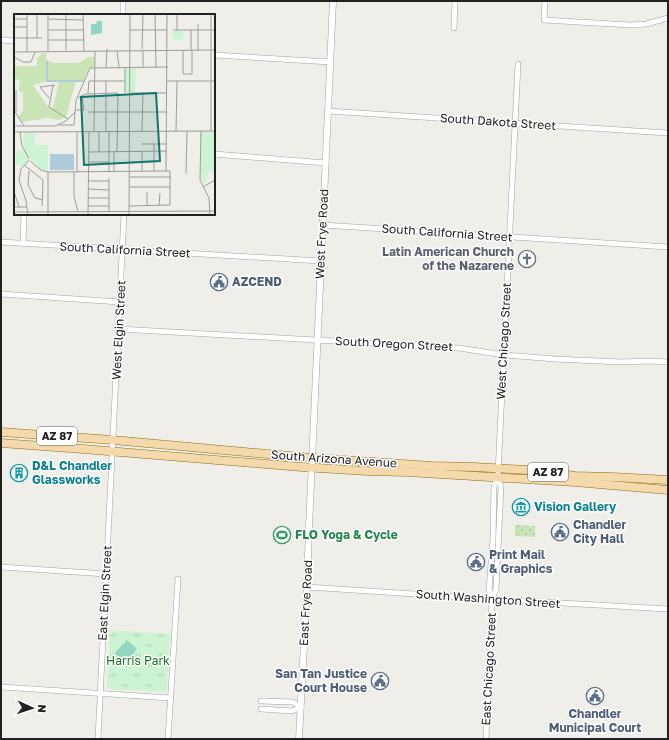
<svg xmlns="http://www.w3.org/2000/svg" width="669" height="740" viewBox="0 0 669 740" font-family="'Golos Text',sans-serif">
	<defs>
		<pattern id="grass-dots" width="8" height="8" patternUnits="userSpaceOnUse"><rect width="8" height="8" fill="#c9e4b5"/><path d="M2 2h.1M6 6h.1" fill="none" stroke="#acc39b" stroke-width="1.8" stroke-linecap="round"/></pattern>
		<pattern id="park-tufts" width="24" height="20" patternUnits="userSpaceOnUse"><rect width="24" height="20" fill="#ccf4d2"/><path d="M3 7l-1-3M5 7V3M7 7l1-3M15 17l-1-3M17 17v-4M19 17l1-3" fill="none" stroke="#afd1b4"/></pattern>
	</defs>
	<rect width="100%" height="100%" fill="#f0eee9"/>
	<polygon fill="url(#grass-dots)" points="515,525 535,526 535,537 515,536"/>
	<polygon fill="url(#park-tufts)" points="110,630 170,634 167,689 165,692 110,689 107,686"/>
	<polygon fill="#90d6c0" points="127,640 137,649 125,663 115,653"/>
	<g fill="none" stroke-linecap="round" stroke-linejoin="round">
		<defs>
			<g id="minor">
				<polyline points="545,1 544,20 630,25 646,24 668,18"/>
				<polyline points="123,15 123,1"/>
				<polyline points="454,28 455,1"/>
				<polyline points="1,40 15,41"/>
				<polyline points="214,55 330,62"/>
				<polyline points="328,111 668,133"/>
				<polyline points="214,154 326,163"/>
				<polyline points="323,225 668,247"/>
				<polyline points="1,242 321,261"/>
				<polyline points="23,243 24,214"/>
				<polyline points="1,294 120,302"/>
				<polyline points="119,329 459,348 504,355 555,359 621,362 649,361 668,362"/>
				<polyline points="1,567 106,574"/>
				<polyline points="307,587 492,599 668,609"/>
				<polyline points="492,599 489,589 493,540 494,487 498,473 518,64"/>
				<polyline points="1,687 171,698"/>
				<polyline points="261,709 292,711 301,707 293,702 261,701"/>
				<polyline points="98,739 124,214"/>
				<polyline points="168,739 178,579"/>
				<polyline points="486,739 492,599 496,589 501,487 497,477"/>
			</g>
			<polyline id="tertiary" points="299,739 307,587 309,527 333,1"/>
			<g id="primary">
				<polyline points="1,432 113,440 312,458 432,466 474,467 528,470 540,471 575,476 612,477 668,480"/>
				<polyline points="1,443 83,449 302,467 367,471 407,472 575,482 668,490"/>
			</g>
		</defs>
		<use href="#minor" stroke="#a2a2a2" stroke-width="6"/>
		<use href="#tertiary" stroke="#a2a2a2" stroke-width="7"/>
		<use href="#primary" stroke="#8e6e11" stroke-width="9"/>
		<use href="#minor" stroke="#fff" stroke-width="5"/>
		<use href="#tertiary" stroke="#fff" stroke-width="6"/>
		<use href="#primary" stroke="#f3d9ac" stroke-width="8"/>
	</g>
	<defs>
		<symbol id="church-ring" viewBox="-11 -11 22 22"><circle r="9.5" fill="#fff" stroke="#6b7280" stroke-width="1.5"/><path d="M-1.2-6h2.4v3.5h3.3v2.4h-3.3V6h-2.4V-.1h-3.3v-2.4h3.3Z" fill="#6b7280"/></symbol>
		<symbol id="civic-ring" viewBox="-11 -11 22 22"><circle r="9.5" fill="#fff" stroke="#5c6f8a" stroke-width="1.5"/><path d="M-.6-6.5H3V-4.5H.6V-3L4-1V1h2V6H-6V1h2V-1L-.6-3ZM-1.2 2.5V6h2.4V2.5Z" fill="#5c6f8a"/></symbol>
		<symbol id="building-ring" viewBox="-11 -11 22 22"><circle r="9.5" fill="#fff" stroke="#0f9aa8" stroke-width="1.5"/><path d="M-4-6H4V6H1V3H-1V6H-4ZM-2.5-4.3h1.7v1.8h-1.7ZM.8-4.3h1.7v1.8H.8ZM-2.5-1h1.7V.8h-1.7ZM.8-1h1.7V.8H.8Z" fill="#0f9aa8"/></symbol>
		<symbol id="museum-ring" viewBox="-11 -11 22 22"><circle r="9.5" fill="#fff" stroke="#0f9aa8" stroke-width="1.5"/><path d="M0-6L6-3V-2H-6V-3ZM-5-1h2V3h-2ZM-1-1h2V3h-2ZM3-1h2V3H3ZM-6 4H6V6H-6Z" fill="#0f9aa8"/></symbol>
		<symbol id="stadium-ring" viewBox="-11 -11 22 22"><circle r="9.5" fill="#fff" stroke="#2e9e5b" stroke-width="1.5"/><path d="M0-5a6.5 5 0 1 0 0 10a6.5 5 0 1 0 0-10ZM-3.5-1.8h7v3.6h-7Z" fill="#2e9e5b"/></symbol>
	</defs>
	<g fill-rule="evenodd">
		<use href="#church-ring" x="517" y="249" width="20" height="20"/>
		<use href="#civic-ring" x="209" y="272" width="20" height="20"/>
		<use href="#building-ring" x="9" y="463" width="20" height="20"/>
		<use href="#museum-ring" x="511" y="497" width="20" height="20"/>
		<use href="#civic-ring" x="550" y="522" width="20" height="20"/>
		<use href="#stadium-ring" x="272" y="525" width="20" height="20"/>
		<use href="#civic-ring" x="466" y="552" width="20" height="20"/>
		<use href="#civic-ring" x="370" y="671" width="20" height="20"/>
		<use href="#civic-ring" x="585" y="686" width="20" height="20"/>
	</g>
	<g text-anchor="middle" stroke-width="3" stroke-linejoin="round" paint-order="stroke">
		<g fill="#fff" stroke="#646464" stroke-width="1">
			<rect x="37" y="427" width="40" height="18" rx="3"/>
			<rect x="528" y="463" width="40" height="18" rx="3"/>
		</g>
		<g font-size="11" font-weight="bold" fill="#212121">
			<text x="57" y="440">AZ 87</text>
			<text x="548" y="476">AZ 87</text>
		</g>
		<g font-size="12" fill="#212121" stroke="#fff">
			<text transform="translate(498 122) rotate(4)" y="4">South Dakota Street</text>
			<text transform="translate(447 233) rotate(4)" y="4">South California Street</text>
			<text transform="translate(322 234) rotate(-87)" y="4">West Frye Road</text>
			<text transform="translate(125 250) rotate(3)" y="4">South California Street</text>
			<text transform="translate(119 330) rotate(-87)" y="4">West Elgin Street</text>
			<text transform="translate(504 341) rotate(-87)" y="4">West Chicago Street</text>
			<text transform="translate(394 344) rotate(3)" y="4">South Oregon Street</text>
			<text transform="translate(334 459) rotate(4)" y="4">South Arizona Avenue</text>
			<text transform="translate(105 593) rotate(-87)" y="4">East Elgin Street</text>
			<text transform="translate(488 599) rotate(4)" y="4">South Washington Street</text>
			<text transform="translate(306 603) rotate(-87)" y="4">East Frye Road</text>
			<text transform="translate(489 669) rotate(-87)" y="4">East Chicago Street</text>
		</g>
		<g font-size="12" font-weight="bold" fill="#5b616d" stroke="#fff" text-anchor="end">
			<text x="514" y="256">Latin American Church<tspan x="514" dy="14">of the Nazarene</tspan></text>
		</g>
		<g font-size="12" font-weight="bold" fill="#4e5e75" stroke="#fff" text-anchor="start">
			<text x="232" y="286">AZCEND</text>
			<text x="573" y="529">Chandler<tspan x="573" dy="14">City Hall</tspan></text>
			<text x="489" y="559">Print Mail<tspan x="489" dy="14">&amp; Graphics</tspan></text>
			<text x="367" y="678" text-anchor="end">San Tan Justice<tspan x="367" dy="14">Court House</tspan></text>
			<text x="595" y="718" text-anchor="middle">Chandler<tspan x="595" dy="14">Municipal Court</tspan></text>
		</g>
		<g font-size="12" font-weight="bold" fill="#0d838f" stroke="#fff" text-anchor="start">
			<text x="32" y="470">D&amp;L Chandler<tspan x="32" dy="14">Glassworks</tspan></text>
			<text x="534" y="511">Vision Gallery</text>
		</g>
		<g font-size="12" font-weight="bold" fill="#27864d" stroke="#fff" text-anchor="start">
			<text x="295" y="539">FLO Yoga &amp; Cycle</text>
		</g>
		<g font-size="12" fill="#187627" stroke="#fff">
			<text x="138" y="665">Harris Park</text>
		</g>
	</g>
	<g transform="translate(14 14)">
		<rect width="201" height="201" fill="#f0eee9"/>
		<path d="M 28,39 L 32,39 L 32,46 L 40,49 L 65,49 L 74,43 L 80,43 L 80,54 L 74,55 L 70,67 L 62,67 L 52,103 L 45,106 L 34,104 L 8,108 L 5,103 L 9,96 L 9,78 L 5,77 L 6,66 L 0,65 L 0,52 L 23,52 L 23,45 ZM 33,67 L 45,67 L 39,94 L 34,93 L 19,71 Z" fill="#c9e4b5" fill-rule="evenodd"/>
		<path d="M158.5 21a5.5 5.5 0 1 1 11 0a5.5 5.5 0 1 1-11 0ZM 111,54 L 122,54 L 121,79 L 111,78 ZM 187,118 L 201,118 L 201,157 L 195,157 L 190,171 L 187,165 ZM 9,119 L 21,119 L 21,131 L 34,131 L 34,157 L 26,155 L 10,137 ZM 2,137 L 9,137 L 14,145 L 9,152 L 2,150 Z" fill="#ccf4d2"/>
		<path d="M 83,7 L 88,7 L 88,19 L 77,21 L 77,10 L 82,10 Z" fill="#90d6c0"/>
		<path d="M 36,140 L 60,140 L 60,156 L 36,156 Z" fill="#aeccd9"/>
		<path fill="none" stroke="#aeccd9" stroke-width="2" d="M 33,47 L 33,67 L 69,67"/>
		<path fill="none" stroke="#9d9c99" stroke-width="1" d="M 13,0 L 13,37M 23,0 L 23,24M 34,0 L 34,37M 52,0 L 52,36M 69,0 L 70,37M 141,0 L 142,53M 163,0 L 163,16M 0,5 L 13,5M 35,5 L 69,6M 184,10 L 184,36M 0,13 L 13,13M 35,16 L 69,16M 116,16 L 153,16M 159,16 L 201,16M 177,16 L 177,36M 0,24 L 28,24M 35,26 L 70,26M 128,35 L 129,0M 169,36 L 169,60 L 178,60 L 178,36M 103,37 L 105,53M 0,38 L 201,36M 0,43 L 9,48 L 17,48 L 21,38M 92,53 L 93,35M 129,53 L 129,37M 153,67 L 201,67M 39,71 L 35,93 L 54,105M 74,79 L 75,67 L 111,67M 111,79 L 111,53M 116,79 L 153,79M 35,84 L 26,73 L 41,71M 64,84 L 71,80 L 104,79 L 103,138M 0,96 L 10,112M 62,96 L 70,96 L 68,82M 2,98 L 2,76M 74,98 L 153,98M 45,111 L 60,111 L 61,98M 0,112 L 41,112 L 52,107 L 61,98 L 62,86 L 76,54 L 154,53M 80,117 L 81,37M 92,117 L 92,67M 128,117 L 129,79M 162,117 L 163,67M 187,117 L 186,166 L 195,184 L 196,201M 197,117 L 197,0M 0,118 L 201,117M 6,118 L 8,132 L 15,145M 128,130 L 153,130M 75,138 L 153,137M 85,138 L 85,117M 16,147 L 27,156 L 34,158 L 156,157 L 156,191 L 115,192M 75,148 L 95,148M 10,151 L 29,166 L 28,192M 15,157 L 14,171 L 21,184 L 29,186M 95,157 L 95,117M 100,157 L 100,138M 128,157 L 128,138M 140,157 L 140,130M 152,157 L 153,0M 60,158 L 60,182 L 64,198M 63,158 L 63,118M 172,160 L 173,117M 116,163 L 157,163M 95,164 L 95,198M 74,167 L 95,167M 116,173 L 157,173M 189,173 L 201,166M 74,175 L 95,176M 0,178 L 5,193M 74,184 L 95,184M 133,191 L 133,178M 145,191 L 146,179M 74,192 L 95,192M 0,193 L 13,193M 0,198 L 201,197M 74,200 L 75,118M 14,201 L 12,187 L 5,166 L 7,155 L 15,146M 34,201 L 34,158M 115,201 L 116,0"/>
		<path fill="#0f766e" fill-opacity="0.15" stroke="#0f766e" stroke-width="2" d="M 142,79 L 146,147 L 70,151 L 67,83 Z"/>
		<rect width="201" height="201" fill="none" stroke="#212121" stroke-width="2"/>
	</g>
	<rect width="669" height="740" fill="none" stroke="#212121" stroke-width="4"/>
	<g transform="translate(32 708) rotate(93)" stroke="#ffffff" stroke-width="3" paint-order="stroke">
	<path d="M0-3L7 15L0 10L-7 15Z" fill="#212121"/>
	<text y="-6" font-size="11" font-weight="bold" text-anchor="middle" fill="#212121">N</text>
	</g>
</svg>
